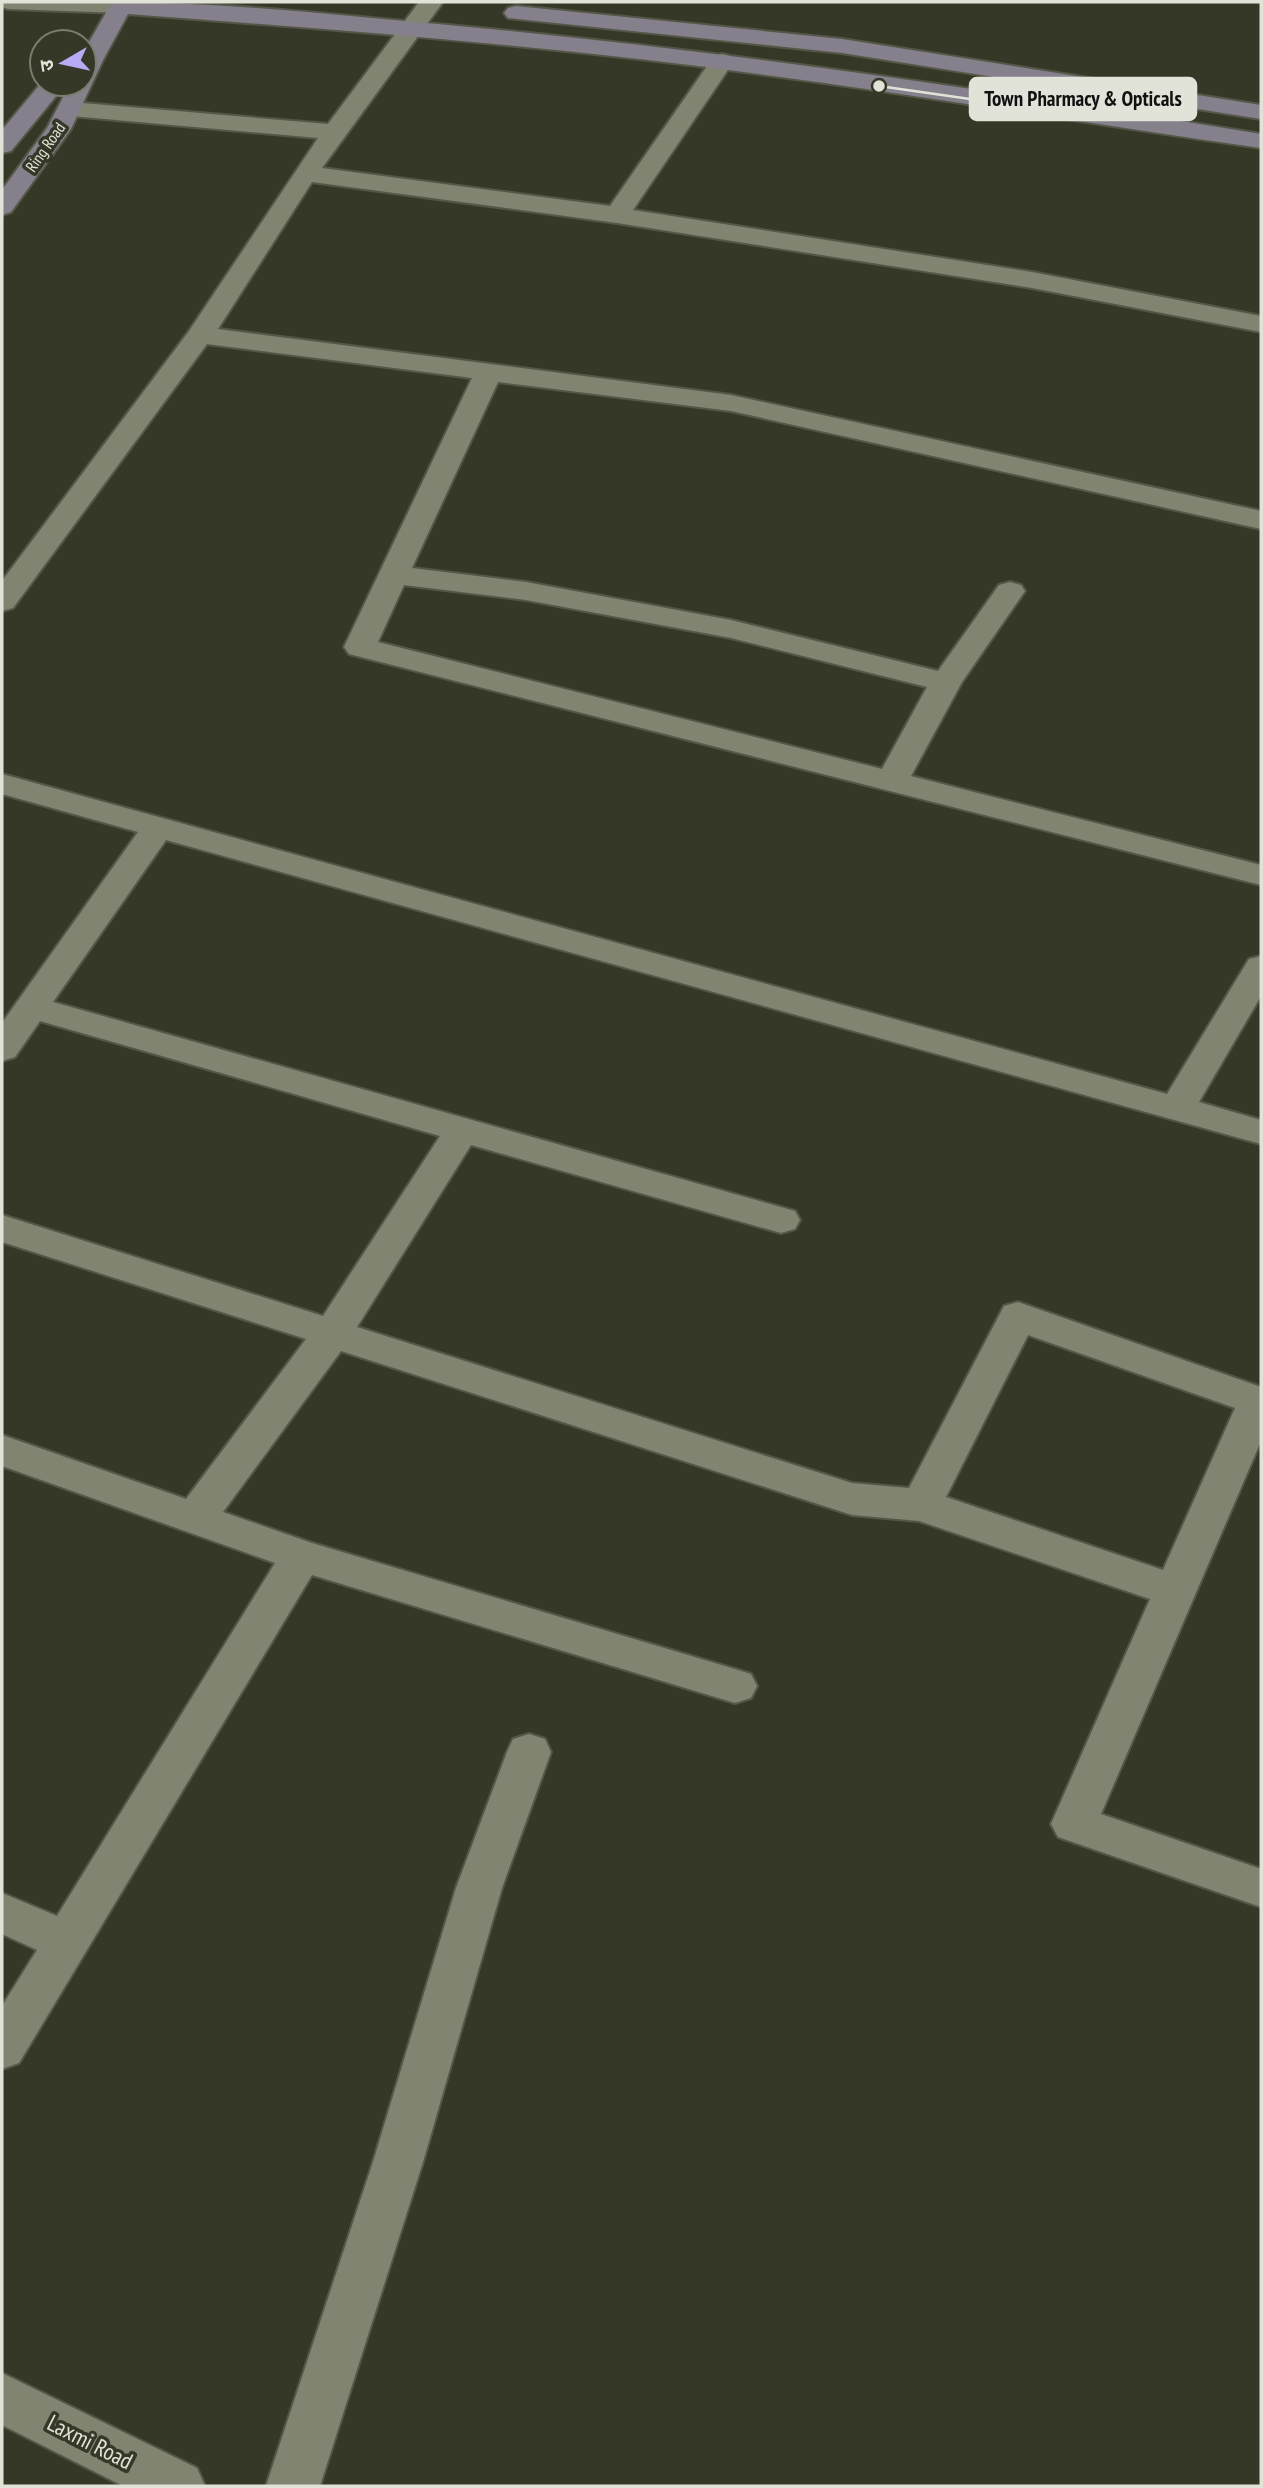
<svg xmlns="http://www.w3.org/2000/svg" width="1263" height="2488" viewBox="0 0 1263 2488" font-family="'PT Sans Narrow','Noto Sans Devanagari',sans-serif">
	<rect width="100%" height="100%" fill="#363827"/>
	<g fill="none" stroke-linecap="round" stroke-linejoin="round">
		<defs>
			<g id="street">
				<polygon points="2,2 130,2 133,6 129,11 121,13 8,9 2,7"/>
				<path d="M 419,2 L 443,2 L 322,168 L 610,206 L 714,56 L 722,54 L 730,56 L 734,61 L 633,210 L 1032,272 L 1261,316 L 1261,332 L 1032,288 L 617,223 L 312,182 L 218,329 L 731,395 L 1261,511 L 1261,529 L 731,411 L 498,382 L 412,568 L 526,582 L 731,620 L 938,671 L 999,585 L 1010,582 L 1021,585 L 1025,591 L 962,682 L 911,776 L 1261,865 L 1261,885 L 349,654 L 344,647 L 472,378 L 207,344 L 13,608 L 2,611 L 2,581 L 189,331 L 318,138 L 71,116 L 62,114 L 59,109 L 62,104 L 71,102 L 328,124 ZM 404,585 L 526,600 L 731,638 L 927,687 L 882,769 L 378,642 Z"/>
				<path d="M 2,774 L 1167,1094 L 1249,959 L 1261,956 L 1261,996 L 1199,1102 L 1261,1120 L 1261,1144 L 166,840 L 53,1002 L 795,1211 L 800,1220 L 795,1229 L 781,1233 L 471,1145 L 357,1327 L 852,1483 L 909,1488 L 1004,1306 L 1018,1302 L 1261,1387 L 1261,1441 L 1101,1814 L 1261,1869 L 1261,1907 L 1058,1837 L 1051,1824 L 1150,1599 L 919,1521 L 852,1515 L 341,1351 L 223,1512 L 312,1543 L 735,1669 L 751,1674 L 757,1686 L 751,1698 L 735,1703 L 312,1575 L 19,2063 L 2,2069 L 2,2006 L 37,1950 L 2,1934 L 2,1893 L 57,1916 L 275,1563 L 2,1466 L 2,1435 L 186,1499 L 306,1339 L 2,1242 L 2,1215 L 323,1316 L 440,1136 L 40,1021 L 15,1057 L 2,1061 L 2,1023 L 138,832 L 2,794 ZM 1028,1335 L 1235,1408 L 1163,1570 L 946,1497 Z"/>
				<polygon points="529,1734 545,1739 551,1752 502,1888 423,2162 320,2486 266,2486 373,2162 456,1888 507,1752 513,1739"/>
				<polygon points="2,2373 197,2468 205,2486 123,2486 2,2425"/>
			</g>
			<g id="secondary">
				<path d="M 112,2 C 224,2 336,15 448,25 C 720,50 991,90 1261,134 L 1261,148 C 1057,119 853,84 648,60 C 475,40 302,27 128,14 L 103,60 L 71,129 L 11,212 L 2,215 L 2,190 L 47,128 L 70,84 L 84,84 L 84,51 Z"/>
				<polygon points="516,6 842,39 1261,105 1261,119 842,53 508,18 504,13 508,8"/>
				<polygon points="42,82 66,84 11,151 2,153 2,130"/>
			</g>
		</defs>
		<use href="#street" stroke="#545647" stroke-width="4"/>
		<use href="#secondary" stroke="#545647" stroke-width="4"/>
		<use href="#street" fill="#818470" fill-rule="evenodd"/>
		<use href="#secondary" fill="#85808c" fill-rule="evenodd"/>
	</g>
	<g text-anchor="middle" stroke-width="7" stroke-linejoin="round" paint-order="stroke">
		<g font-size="16" fill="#e1e3d8" stroke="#363827">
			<text transform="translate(45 147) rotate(-55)" y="6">Ring Road</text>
		</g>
		<g font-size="23" fill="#e1e3d8" stroke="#363827">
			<text transform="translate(90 2442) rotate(27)" y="8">Laxmi Road</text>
		</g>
	</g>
	<path fill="none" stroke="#e1e3d8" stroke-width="2.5" d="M879 86L970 99"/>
	<circle fill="#e1e3d8" stroke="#363827" stroke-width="2.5" cx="879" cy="86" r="7"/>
	<rect fill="#e1e3d8" stroke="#e1e3d8" stroke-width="2.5" x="970" y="78" width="226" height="42" rx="7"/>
	<g font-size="21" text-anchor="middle" font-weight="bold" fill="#111">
		<text x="1083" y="106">Town Pharmacy &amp; Opticals</text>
	</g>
	<rect width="1263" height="2488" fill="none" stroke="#e1e3d8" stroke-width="7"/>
	<g transform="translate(63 63) rotate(261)"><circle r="33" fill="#363827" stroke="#7a7c6e" stroke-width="2"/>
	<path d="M0-5L12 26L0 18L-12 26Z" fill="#baaaf6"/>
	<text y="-10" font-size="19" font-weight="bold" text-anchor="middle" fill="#e1e3d8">उ</text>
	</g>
</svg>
